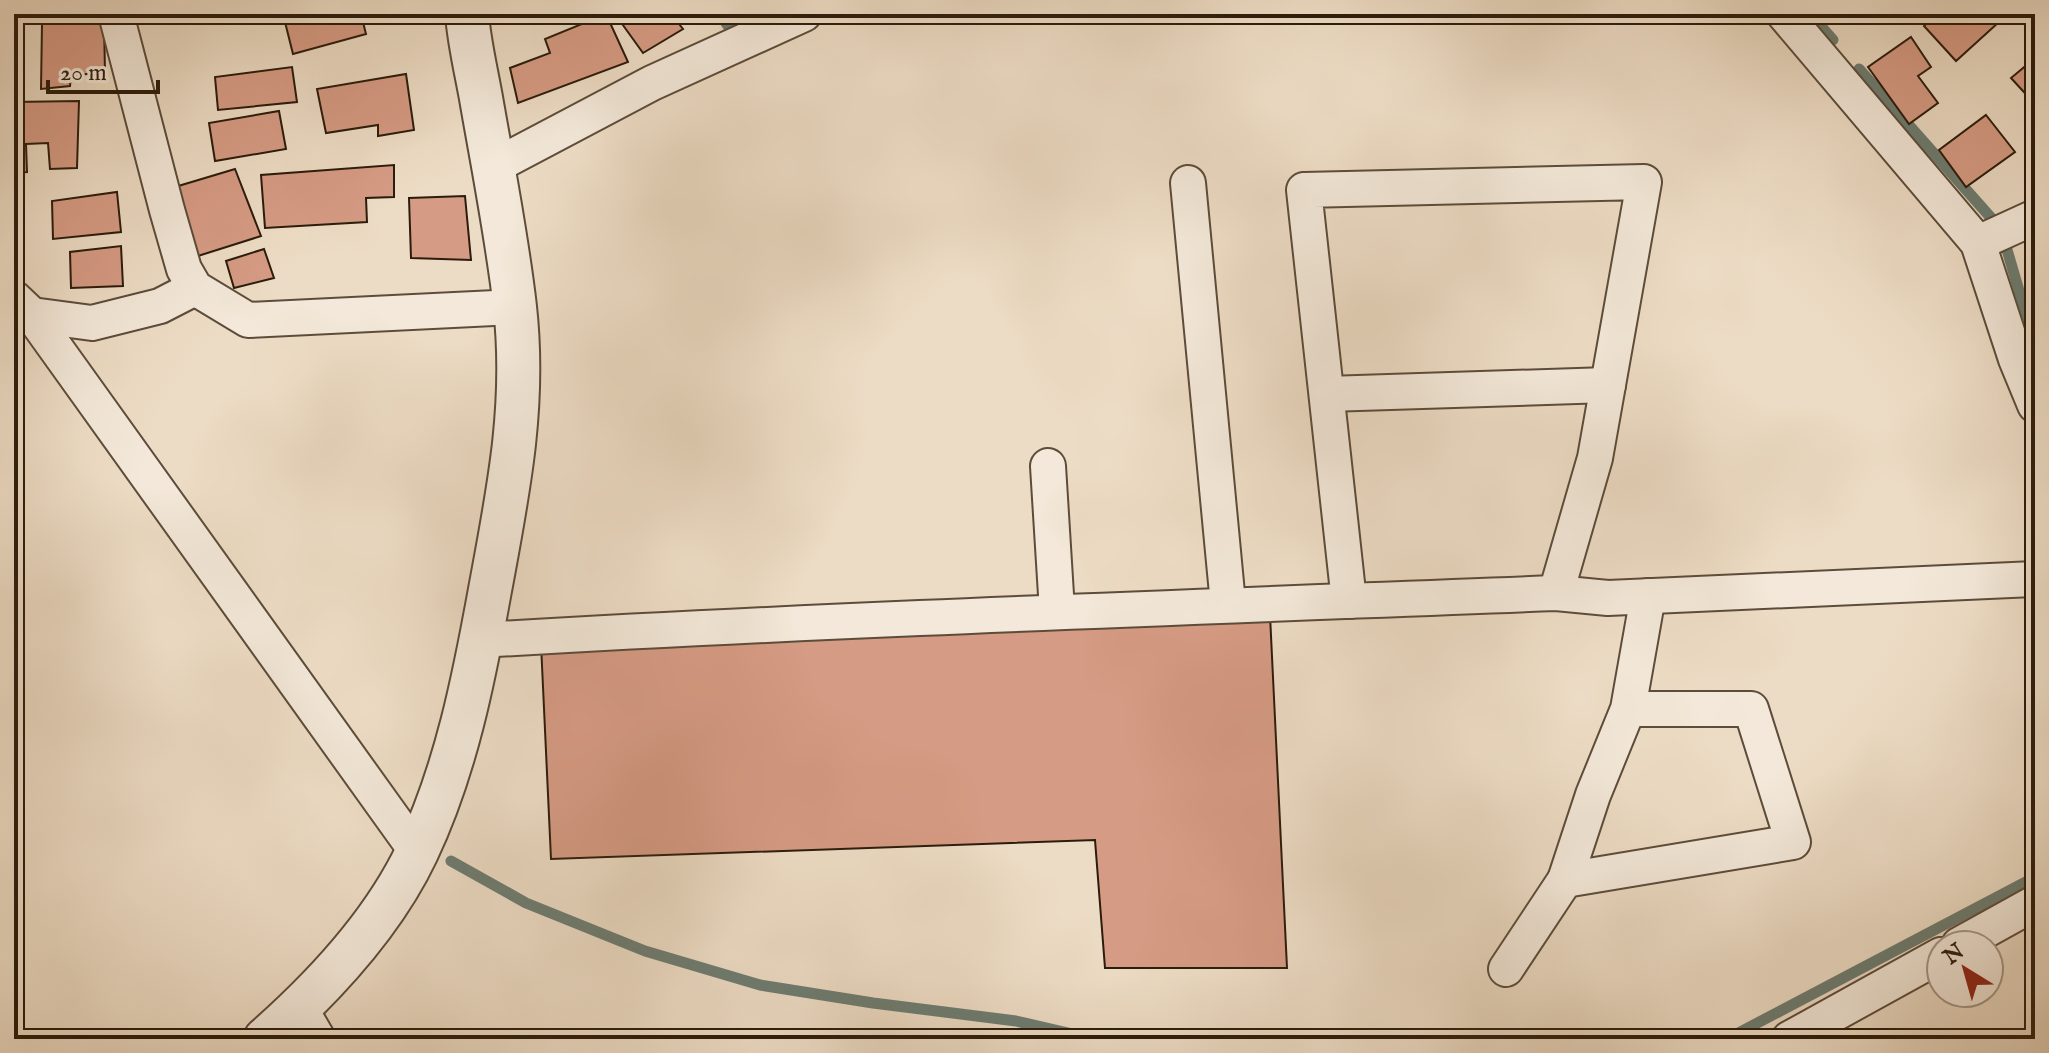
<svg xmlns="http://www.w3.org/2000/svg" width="2049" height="1053" viewBox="0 0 2049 1053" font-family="'IM FELL English',serif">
	<rect width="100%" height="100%" fill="#eddcc5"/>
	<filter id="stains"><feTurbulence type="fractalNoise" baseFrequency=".0025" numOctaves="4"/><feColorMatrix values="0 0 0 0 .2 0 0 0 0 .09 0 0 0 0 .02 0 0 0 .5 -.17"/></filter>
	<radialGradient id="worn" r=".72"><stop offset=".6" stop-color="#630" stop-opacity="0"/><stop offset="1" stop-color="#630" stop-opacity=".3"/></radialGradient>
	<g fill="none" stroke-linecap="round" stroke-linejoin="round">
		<g stroke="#6d7c71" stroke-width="11">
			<polyline points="720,14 728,26 752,14"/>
			<polyline points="1810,14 1833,40"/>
			<polyline points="1859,69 2001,229 2035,346"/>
			<polyline points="451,861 526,903 645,951 760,985 873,1003 1016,1021 1094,1039"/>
			<polyline points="1727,1039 2035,877"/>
		</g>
	</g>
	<g fill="#d69b84" stroke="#2b1c0c" stroke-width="2">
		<polygon points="283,14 361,14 366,34 293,54"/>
		<polygon points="606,14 628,62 518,103 510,68 550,53 545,39"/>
		<polygon points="615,14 671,14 683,29 643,53"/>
		<polygon points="1936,14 1991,14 1999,22 1956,61 1924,26"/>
		<polygon points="104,22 105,73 71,75 70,86 41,89 42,24"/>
		<polygon points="1911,37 1931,67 1918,76 1938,103 1909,124 1868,67"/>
		<polygon points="2035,58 2035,104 2011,78"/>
		<polygon points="292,67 297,102 218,110 215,77"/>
		<polygon points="406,74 414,130 378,136 378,125 326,133 317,89"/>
		<polygon points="79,101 77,168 50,169 48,143 26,144 27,172 14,173 14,102"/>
		<polygon points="279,111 286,149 215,161 209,123"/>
		<polygon points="1986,115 2015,152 1966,187 1939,150"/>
		<polygon points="394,165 394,197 366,198 367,222 265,228 261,175"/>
		<polygon points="235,169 261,236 198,256 175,187"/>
		<polygon points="117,192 121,232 53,239 52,201"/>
		<polygon points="465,196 471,260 411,258 409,198"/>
		<polygon points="121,246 123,286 71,288 70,252"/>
		<polygon points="264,249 274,278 234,288 226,261"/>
		<polygon points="1270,615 1287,968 1105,968 1095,840 551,859 541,644"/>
	</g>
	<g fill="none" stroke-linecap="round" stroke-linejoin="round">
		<defs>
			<g id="minor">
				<polyline points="116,14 167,210 184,269 195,288 248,320 515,307"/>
				<polyline points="1784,14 1978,243 2016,359 2035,405"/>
				<polyline points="493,167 652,83 804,14"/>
				<polyline points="1188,183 1228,604"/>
				<polyline points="1978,243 2035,217"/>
				<polyline points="14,298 32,315 417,852"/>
				<polyline points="32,315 92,323 160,306 195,288"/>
				<polyline points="1327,394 1608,385"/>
				<polyline points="1048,466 1057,611"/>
				<polyline points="1349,601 1304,190 1644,182 1595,458 1556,593"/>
				<path d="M 481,640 C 839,619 1198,607 1556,593 L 1608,598 L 2035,579"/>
				<polyline points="1628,709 1751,709 1793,842 1565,880 1593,795 1628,709 1648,596"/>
				<polyline points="1959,945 2035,903"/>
				<polyline points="1506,969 1565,880"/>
				<polyline points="300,1008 318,1039"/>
				<polyline points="1789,1039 1941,955"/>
			</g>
			<path id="tertiary" d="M 265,1039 C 325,986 383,924 417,852 C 456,770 474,678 490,590 C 508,493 526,406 515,307 C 507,237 493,167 481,98 C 476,70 469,42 467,14"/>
		</defs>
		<use href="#minor" stroke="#5c4c3a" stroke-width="38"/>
		<use href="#tertiary" stroke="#5c4c3a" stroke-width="46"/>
		<use href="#minor" stroke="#f3e8d9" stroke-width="34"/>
		<use href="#tertiary" stroke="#f3e8d9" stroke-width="42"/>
	</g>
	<rect width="2049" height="1053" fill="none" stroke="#eddcc5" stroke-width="48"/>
	<rect x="16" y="16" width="2017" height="1021" fill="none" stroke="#2b1c0c" stroke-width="4"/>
	<rect x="24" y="24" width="2001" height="1005" fill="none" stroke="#2b1c0c" stroke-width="2"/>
	<g transform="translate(1965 969) rotate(323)"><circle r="38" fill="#f3e8d9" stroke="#a39687" stroke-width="2"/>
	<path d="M0-6L14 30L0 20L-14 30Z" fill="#8f2418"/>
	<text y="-12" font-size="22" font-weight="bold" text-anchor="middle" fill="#2b1c0c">N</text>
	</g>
	<path d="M48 80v12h110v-12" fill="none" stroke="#2b1c0c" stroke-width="4"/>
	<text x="60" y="80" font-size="24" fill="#2b1c0c" stroke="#f3e8d9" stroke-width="6" paint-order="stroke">20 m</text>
	<rect width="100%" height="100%" filter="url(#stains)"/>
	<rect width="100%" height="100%" fill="url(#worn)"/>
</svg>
